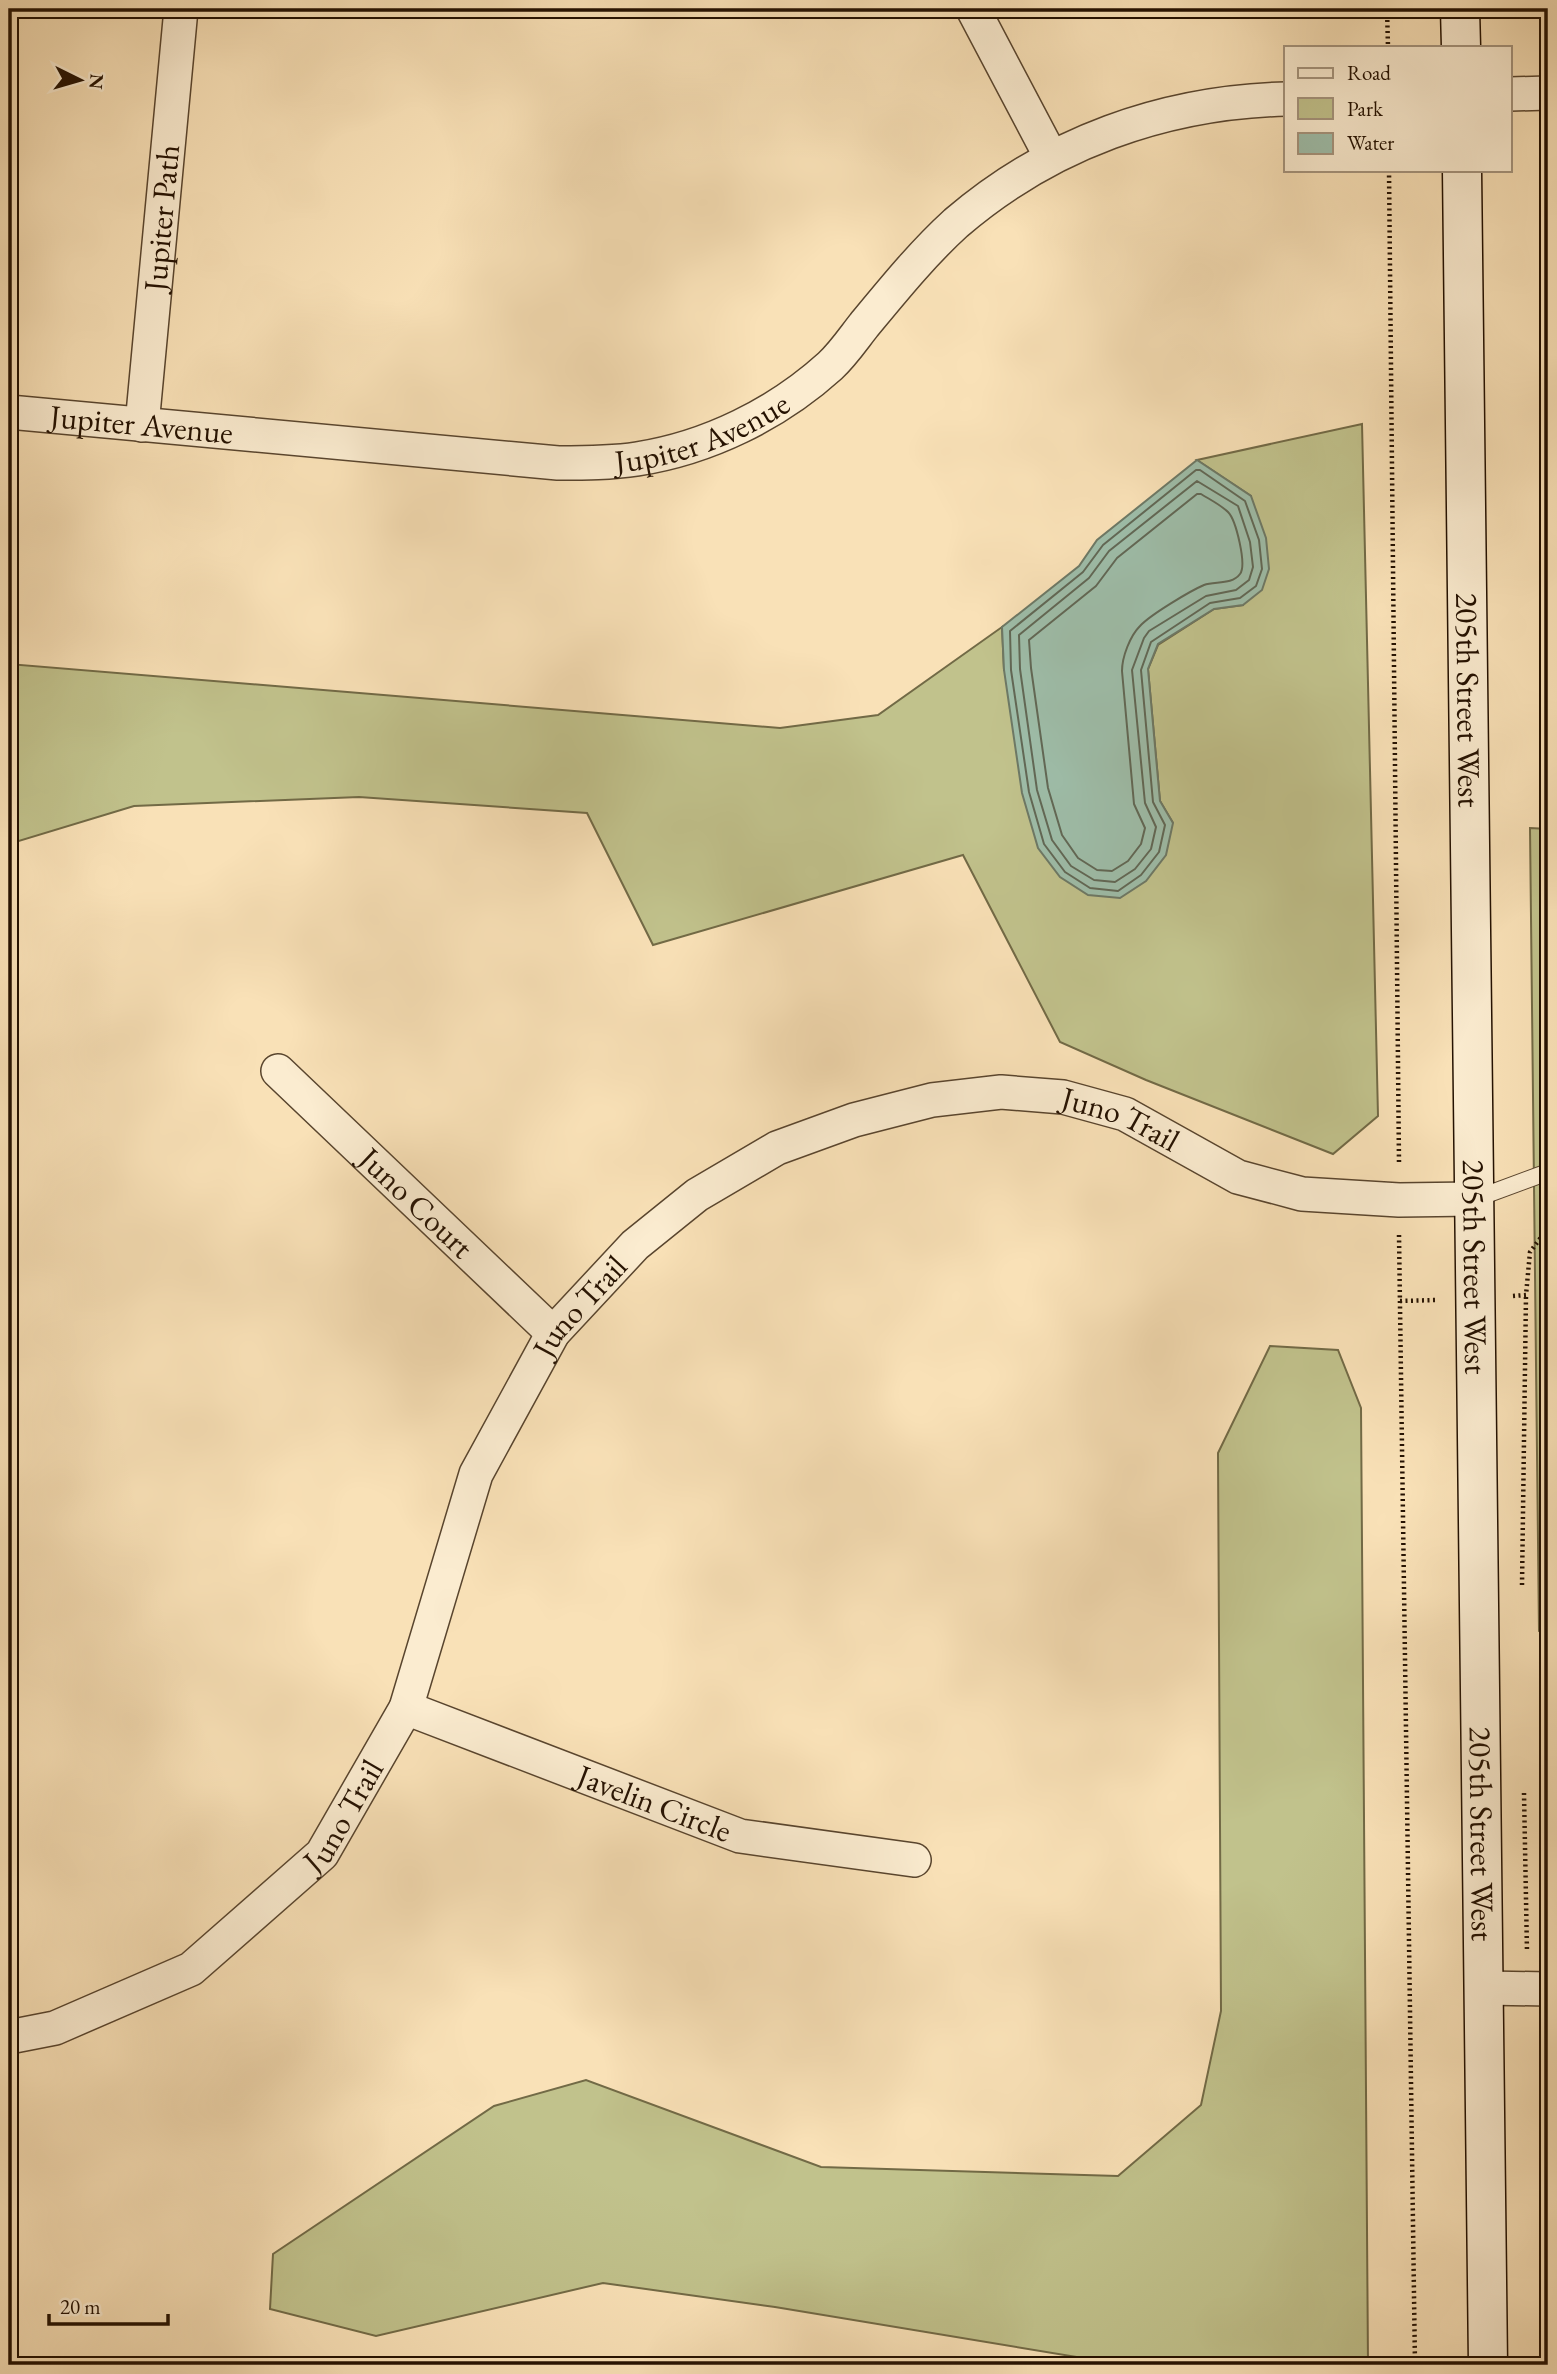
<svg xmlns="http://www.w3.org/2000/svg" width="1557" height="2374" viewBox="0 0 1557 2374" font-family="'EB Garamond',serif">
	<rect width="100%" height="100%" fill="#f9e1b7"/>
	<filter id="stains"><feTurbulence type="fractalNoise" baseFrequency=".00286" numOctaves="4"/><feColorMatrix values="0 0 0 0 .2 0 0 0 0 .09 0 0 0 0 .02 0 0 0 .5 -.17"/></filter>
	<radialGradient id="worn" r=".72"><stop offset=".6" stop-color="#630" stop-opacity="0"/><stop offset="1" stop-color="#630" stop-opacity=".3"/></radialGradient>
	<g fill="#c1c28c" stroke="#726a46" stroke-width="2">
		<polygon points="1362,424 1378,1116 1333,1154 1146,1080 1060,1042 963,855 653,945 587,813 359,797 134,806 9,844 9,664 780,728 878,715 1002,627 1004,670 1173,823 1160,801 1148,669 1158,645 1214,609 1243,605 1251,496 1197,460"/>
		<polygon points="1530,828 1548,829 1548,1633 1539,1631"/>
		<polygon points="1270,1346 1338,1350 1361,1408 1368,2365 1125,2365 775,2307 603,2283 376,2336 270,2309 273,2254 494,2106 586,2080 821,2167 1118,2176 1201,2105 1221,2011 1218,1453"/>
	</g>
	<polygon fill="#9ebeaa" stroke="#6d7966" stroke-width="2" points="1197,460 1251,496 1266,538 1269,569 1262,590 1243,605 1214,609 1158,644 1148,669 1160,801 1173,823 1166,855 1146,881 1120,898 1088,895 1060,877 1038,848 1022,793 1004,670 1002,627 1079,566 1097,540"/>
	<g fill="none" stroke-linecap="round" stroke-linejoin="round">
		<g stroke="#616856" stroke-width="2">
			<polygon points="1196,470 1200,470 1245,501 1259,540 1262,569 1256,586 1240,598 1210,603 1151,642 1141,670 1153,802 1165,825 1159,852 1141,875 1118,891 1090,888 1065,872 1044,844 1029,792 1011,670 1010,631 1083,572 1103,545"/>
			<polygon points="1197,481 1238,506 1250,542 1253,567 1249,580 1236,590 1206,596 1149,631 1144,638 1132,670 1145,803 1156,827 1151,849 1135,869 1115,882 1094,880 1071,866 1052,840 1037,790 1020,669 1019,635 1089,578 1109,551"/>
			<path d="M 1197,494 L 1201,494 C 1209,499 1221,505 1228,512 C 1236,520 1247,565 1240,574 C 1232,585 1215,581 1204,585 C 1190,591 1150,615 1140,626 C 1130,636 1122,657 1122,671 L 1134,804 L 1145,828 L 1141,844 L 1128,861 L 1112,871 L 1097,870 L 1078,858 L 1062,835 L 1048,788 L 1031,668 L 1029,640 L 1096,586 L 1117,558 Z"/>
		</g>
		<defs>
			<polyline id="lane" points="1475,1199 1548,1172"/>
			<g id="street">
				<polyline points="973,9 1051,157"/>
				<polyline points="1510,94 1548,93"/>
				<path id="s1" d="M 9,412 L 558,463 C 585,463 611,463 637,459 C 708,448 777,414 830,366 C 843,354 853,339 864,325 C 893,290 922,254 956,223 C 1049,143 1164,102 1286,99"/>
				<path id="s2" d="M 142,425 L 181,9"/>
				<path id="s3" d="M 278,1071 L 553,1333"/>
				<path id="s4" d="M 406,1708 L 740,1836 L 914,1860"/>
				<polyline points="1485,1988 1548,1989"/>
				<path id="s5" d="M 9,2037 L 55,2028 L 191,1969 L 322,1854 L 406,1708 L 476,1474 L 553,1333 L 635,1245 L 697,1195 L 777,1148 L 854,1120 L 932,1100 L 1001,1092 L 1063,1097 L 1125,1114 L 1238,1177 L 1302,1194 L 1399,1200 L 1474,1199"/>
			</g>
			<g id="secondary">
				<polyline points="1460,9 1461,47"/>
				<path id="s6" d="M 1462,170 L 1488,2365"/>
			</g>
		</defs>
		<use href="#lane" stroke="#59452e" stroke-width="18"/>
		<use href="#street" stroke="#59452e" stroke-width="36"/>
		<use href="#secondary" stroke="#241101" stroke-width="41"/>
		<g stroke="#241101" stroke-width="4.5" stroke-dasharray="2 3.5" stroke-linecap="butt">
			<polyline points="1387,9 1388,47"/>
			<polyline points="1389,170 1399,1163"/>
			<polyline points="1399,1235 1415,2365"/>
			<polyline points="1513,1296 1526,1295 1530,1252 1548,1228"/>
			<polyline points="1400,1301 1437,1300"/>
			<polyline points="1522,1585 1526,1295"/>
			<polyline points="1524,1793 1527,1952"/>
		</g>
		<use href="#lane" stroke="#fbecd0" stroke-width="16"/>
		<use href="#street" stroke="#fbecd0" stroke-width="33"/>
		<use href="#secondary" stroke="#fbecd0" stroke-width="38"/>
	</g>
	<g text-anchor="middle" stroke-width="6" stroke-linejoin="round" paint-order="stroke">
		<g font-size="32" fill="#241101" stroke="#fbecd0">
			<text dy="11" stroke="none"><textPath href="#s2" startOffset="208">Jupiter Path</textPath></text>
			<text dy="11" stroke="none"><textPath href="#s1" startOffset="133">Jupiter Avenue</textPath></text>
			<text dy="11" stroke="none"><textPath href="#s1" startOffset="700">Jupiter Avenue</textPath></text>
			<text dy="11" stroke="none"><textPath href="#s6" startOffset="530">205th Street West</textPath></text>
			<text dy="11" stroke="none"><textPath href="#s5" startOffset="1591">Juno Trail</textPath></text>
			<text dy="11" stroke="none"><textPath href="#s3" startOffset="191">Juno Court</textPath></text>
			<text dy="11" stroke="none"><textPath href="#s6" startOffset="1097">205th Street West</textPath></text>
			<text dy="11" stroke="none"><textPath href="#s5" startOffset="980">Juno Trail</textPath></text>
			<text dy="11" stroke="none"><textPath href="#s4" startOffset="266">Javelin Circle</textPath></text>
			<text dy="11" stroke="none"><textPath href="#s5" startOffset="413">Juno Trail</textPath></text>
			<text dy="11" stroke="none"><textPath href="#s6" startOffset="1664">205th Street West</textPath></text>
		</g>
	</g>
	<rect width="1557" height="2374" fill="none" stroke="#f9e1b7" stroke-width="35"/>
	<rect x="10" y="10" width="1536" height="2353" fill="none" stroke="#241101" stroke-width="3.5"/>
	<rect x="18" y="18" width="1522" height="2339" fill="none" stroke="#241101" stroke-width="2"/>
	<rect x="1284" y="46" width="228" height="126" fill="#fbecd0" stroke="#a5947d" stroke-width="2"/>
	<rect x="1298" y="68" width="35" height="10" fill="#fbecd0" stroke="#a5947d" stroke-width="2"/>
	<text x="1347" y="80" font-size="21" fill="#241101">Road</text>
	<rect x="1298" y="98" width="35" height="21" fill="#c1c28c" stroke="#a5947d" stroke-width="2"/>
	<text x="1347" y="116" font-size="21" fill="#241101">Park</text>
	<rect x="1298" y="133" width="35" height="21" fill="#9ebeaa" stroke="#a5947d" stroke-width="2"/>
	<text x="1347" y="150" font-size="21" fill="#241101">Water</text>
	<g transform="translate(80 80) rotate(95)" stroke="#fbecd0" stroke-width="5" paint-order="stroke">
	<path d="M0-5L12 26L0 18L-12 26Z" fill="#241101"/>
	<text y="-10" font-size="19" font-weight="bold" text-anchor="middle" fill="#241101">N</text>
	</g>
	<path d="M49 2314v10h119v-10" fill="none" stroke="#241101" stroke-width="3.5"/>
	<text x="60" y="2314" font-size="21" fill="#241101" stroke="#fbecd0" stroke-width="5" paint-order="stroke">20 m</text>
	<rect width="100%" height="100%" filter="url(#stains)"/>
	<rect width="100%" height="100%" fill="url(#worn)"/>
</svg>
